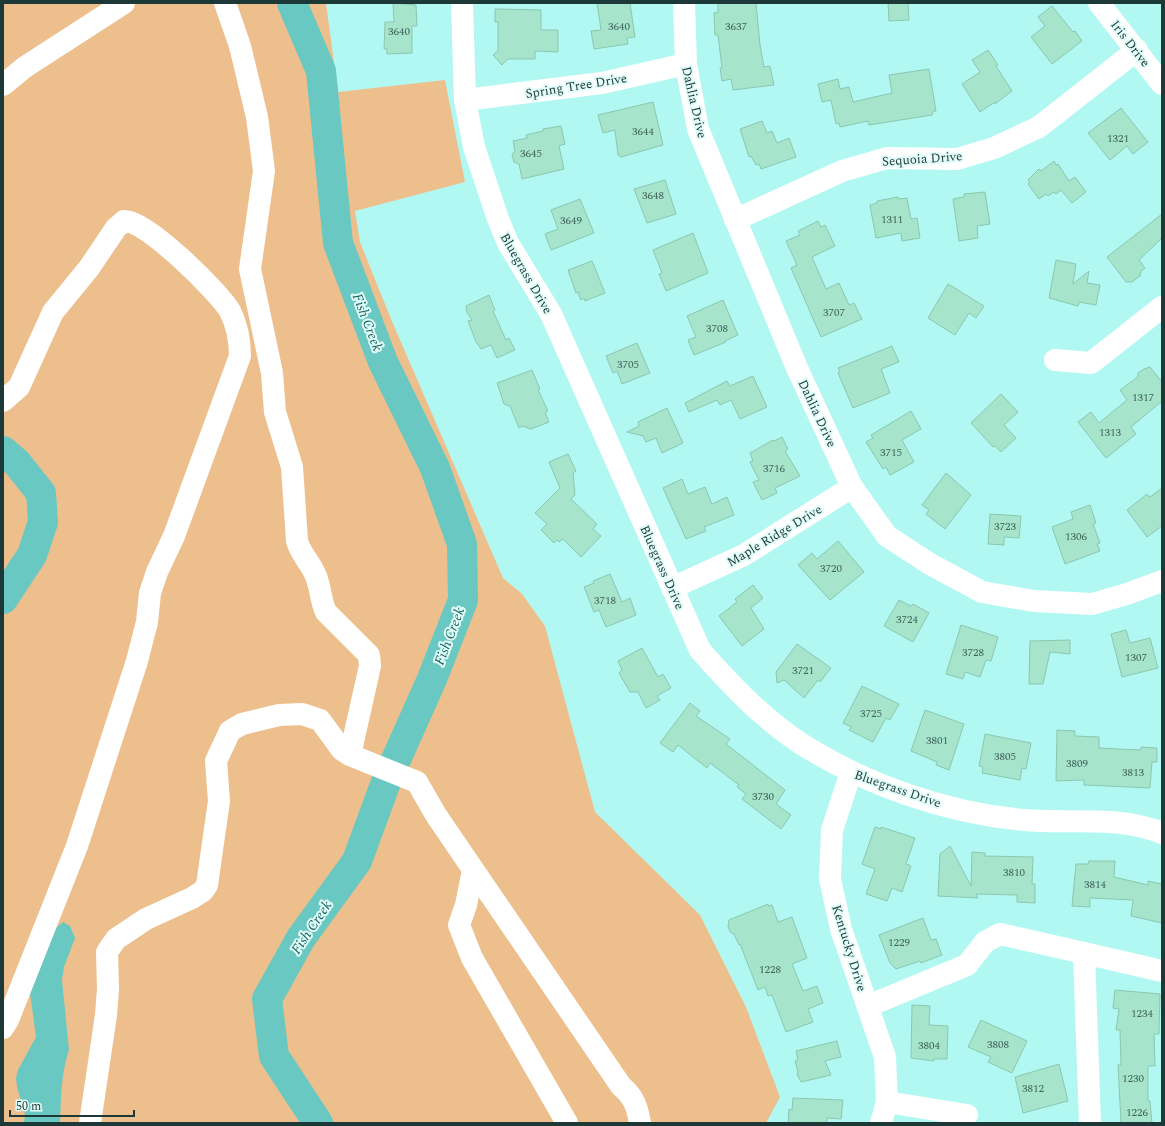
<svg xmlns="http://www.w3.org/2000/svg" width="1165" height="1126" viewBox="0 0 1165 1126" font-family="Spectral,serif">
	<rect width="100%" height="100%" fill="#b2f8f2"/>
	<polygon fill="#edbf8c" points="3,3 326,3 338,92 445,80 465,182 355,211 360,242 391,319 503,578 522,594 545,626 595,812 700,915 746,1007 780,1097 766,1123 3,1123"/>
	<path fill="#69c8c1" d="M 63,922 L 70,926 L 75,938 L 64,967 L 62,980 L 69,1050 C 61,1072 61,1100 60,1123 L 24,1123 L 25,1114 L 17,1087 L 16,1078 L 18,1070 L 36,1037 L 30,993 L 50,933 Z"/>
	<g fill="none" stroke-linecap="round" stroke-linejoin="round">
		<g stroke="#69c8c1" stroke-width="30">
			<polyline points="292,3 321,71 338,243 383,362 435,468 462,544 463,600 432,679 386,782 357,861 301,938 267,999 274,1056 318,1123"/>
			<polyline points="3,451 17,463 41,493 43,522 32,555 3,599"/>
		</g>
	</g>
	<g fill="#a7e4cc" stroke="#8ac7b0">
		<polygon points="393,3 416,5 417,26 412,26 412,53 387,54 387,49 384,49 385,22 394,22"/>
		<polygon points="597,3 630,3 635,37 627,38 628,44 594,49 591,31 601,30"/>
		<polygon points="718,3 756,3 760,45 764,67 770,66 774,85 733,90 731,79 722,81 720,68 722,68 718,35 715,35 714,13 718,12"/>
		<polygon points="888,3 908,3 909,20 889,21"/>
		<polygon points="1052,6 1073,32 1075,31 1082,41 1052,64 1031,37 1045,26 1038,17"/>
		<polygon points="495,9 541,10 541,30 558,30 558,52 535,51 535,59 508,59 502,65 493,55 498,51 498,22 495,22"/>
		<polygon points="988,50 998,65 996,66 1012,91 995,104 995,102 980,112 962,84 980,72 972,60"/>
		<polygon points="929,69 936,111 933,111 932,115 869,125 868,121 840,127 839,123 836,124 831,100 822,102 818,84 838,79 840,89 849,87 853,102 892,93 889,75"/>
		<polygon points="653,102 663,145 621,157 618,155 615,130 603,133 598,115"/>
		<polygon points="1121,108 1148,142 1133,154 1127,146 1110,160 1088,133"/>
		<polygon points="762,121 767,133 772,131 777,143 789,138 796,157 761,169 759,164 756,165 751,156 749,157 740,129"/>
		<polygon points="561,126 565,144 559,146 564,169 522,179 519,164 514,162 512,155 515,151 513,141 527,138 526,135 543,131 543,129"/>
		<polygon points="1054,161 1056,165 1058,164 1069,181 1075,177 1086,192 1072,203 1061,190 1056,194 1054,192 1048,196 1046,194 1039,199 1028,184 1030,183 1028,180 1039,169 1041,171"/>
		<polygon points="665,180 676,214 647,223 634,189"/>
		<polygon points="985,192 990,224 977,226 978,238 959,241 953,199 964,197 964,194"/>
		<polygon points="898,197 898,199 907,198 911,219 917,218 920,238 902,241 901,233 876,238 870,205 877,203 877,201"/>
		<polygon points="580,199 594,233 551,250 545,234 558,229 551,210"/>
		<polygon points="1162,214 1162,238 1139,260 1145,268 1141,271 1140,276 1132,282 1126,282 1107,257"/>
		<polygon points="818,221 821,227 825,225 835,246 812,257 826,289 839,283 849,305 854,303 862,319 821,337 791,268 797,265 786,241 800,235 798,231"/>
		<polygon points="693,233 708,273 666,291 659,274 662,273 653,250"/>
		<polygon points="1056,260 1076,264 1073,284 1089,271 1087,283 1100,285 1096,305 1079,302 1078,306 1049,298"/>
		<polygon points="592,261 605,293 585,301 584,298 581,300 578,292 576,293 568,270"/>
		<polygon points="948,284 984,306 976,318 969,313 955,335 928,318"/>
		<polygon points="489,295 495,310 493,311 506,340 509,338 515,350 497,358 491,345 481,349 476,342 468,321 472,320 467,312 466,306"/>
		<polygon points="723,300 738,335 725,341 726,342 694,355 688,340 696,337 687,316"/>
		<polygon points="637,343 650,373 622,384 617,371 613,373 606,356"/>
		<polygon points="892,346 899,362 881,369 890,393 853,408 838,373 840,372 838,368"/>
		<polygon points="1150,367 1162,382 1162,401 1131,427 1136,434 1106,458 1078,422 1091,412 1099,423 1127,400 1120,390 1138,377 1138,373 1144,369"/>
		<polygon points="532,370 540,389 538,390 548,411 545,412 549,422 531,429 522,426 519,428 510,406 504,404 497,383"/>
		<polygon points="753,376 767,407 740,419 731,400 720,405 717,400 689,412 685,403 727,381 730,386"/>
		<polygon points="1001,394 1018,412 1004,425 1016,438 1001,452 995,446 993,447 971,423"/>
		<polygon points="667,408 683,443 662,453 656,438 646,442 643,436 627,432 639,426 638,422"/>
		<polygon points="911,411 921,429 902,440 914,462 890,475 886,467 883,469 866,442 873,438 871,435"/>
		<polygon points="782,437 788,449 785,451 800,476 775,488 777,493 762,500 753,482 759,480 750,462 753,461 750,453 773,440 774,441"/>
		<polygon points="568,454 576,471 573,473 575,495 571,499 597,524 593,529 601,536 581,557 563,539 559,542 557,540 554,543 541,530 547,524 535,513 560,488 549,462"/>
		<polygon points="946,473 971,495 945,529 926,514 929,510 922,505"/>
		<polygon points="682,479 688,494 705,487 712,504 727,497 734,515 704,527 706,531 686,539 663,488"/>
		<polygon points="1162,488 1162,526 1147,537 1127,510 1147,494 1150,497"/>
		<polygon points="1090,505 1096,523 1093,524 1100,543 1097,544 1100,551 1065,564 1052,527 1073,519 1071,512"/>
		<polygon points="990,514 1021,516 1019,538 1004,537 1004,545 988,544"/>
		<polygon points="838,541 864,572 830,600 798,565 812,553 817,559"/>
		<polygon points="610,574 622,602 630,598 636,615 606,627 599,610 594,612 584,587 594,583 593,581"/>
		<polygon points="753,585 763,598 751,608 764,629 742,646 719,616 737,602 735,599"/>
		<polygon points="899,600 911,606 913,604 929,613 913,642 884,626"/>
		<polygon points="961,625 998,637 991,661 986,660 980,677 965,672 963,679 946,674"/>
		<polygon points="1126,630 1130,643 1150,638 1158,668 1122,677 1111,634"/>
		<polygon points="1070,640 1070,654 1050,652 1043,684 1029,684 1030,641"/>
		<polygon points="797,644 831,668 820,682 818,680 804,698 784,680 777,683 776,672"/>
		<polygon points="642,648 658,677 663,674 671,688 657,696 660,700 646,708 638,692 630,692 619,673 622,670 618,661"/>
		<polygon points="862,686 899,704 890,720 886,718 873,742 849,730 851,727 843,723"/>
		<polygon points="690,703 700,711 696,716 730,739 726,744 785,790 776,804 791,815 781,829 742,799 746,794 737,787 739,785 710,763 707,768 678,745 673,752 660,743"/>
		<polygon points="925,710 964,724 949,770 936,765 937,762 911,751"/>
		<polygon points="1057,730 1075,731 1075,736 1099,737 1099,748 1141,750 1141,747 1157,748 1157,762 1152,762 1150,788 1084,785 1084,780 1056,781"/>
		<polygon points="985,734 1031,743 1026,769 1022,768 1020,780 982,773 983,767 979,766"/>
		<polygon points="875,827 881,829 881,827 915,838 906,864 911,866 902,892 892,888 887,901 866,894 875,869 862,864"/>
		<polygon points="950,846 971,886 972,852 985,853 985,856 1033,857 1032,884 1035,884 1035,903 1017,902 1017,895 976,894 978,898 938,896 940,854"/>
		<polygon points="1089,861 1115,861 1114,877 1148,885 1148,881 1162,884 1162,923 1131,916 1133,900 1090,898 1090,907 1072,906 1076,864 1088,864"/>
		<polygon points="768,904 768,906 772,905 778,922 792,917 807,958 792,964 803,991 817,986 823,1003 808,1009 813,1022 786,1032 772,995 768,996 765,987 758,990 740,944 739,945 734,934 730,932 728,926 729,920"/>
		<polygon points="923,918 931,940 936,939 942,955 921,963 920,961 896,969 890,963 879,935"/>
		<polygon points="1115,990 1160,994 1159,1034 1154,1034 1155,1066 1148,1066 1148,1101 1150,1101 1152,1123 1121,1123 1118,1065 1121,1065 1120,1030 1116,1030 1119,1009 1113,1008"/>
		<polygon points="912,1005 930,1006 929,1025 948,1026 947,1059 934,1059 934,1061 911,1058"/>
		<polygon points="981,1020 1027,1041 1012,1073 988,1062 991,1057 968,1047"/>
		<polygon points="837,1041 841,1057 825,1061 831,1075 801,1082 797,1074 798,1072 795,1061 798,1060 796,1051"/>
		<polygon points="1059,1064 1068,1101 1023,1113 1015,1077"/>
		<polygon points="793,1098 843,1100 841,1119 827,1118 827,1123 788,1123 789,1109 792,1110"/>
	</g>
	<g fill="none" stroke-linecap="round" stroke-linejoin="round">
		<g stroke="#fff" stroke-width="22">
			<path d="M 225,3 L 240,46 L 257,117 L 264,171 L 250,269 L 272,373 L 275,412 L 292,467 L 297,541 C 301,555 310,562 315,574 C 321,586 320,600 326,612 L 369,655 L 370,666 L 350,755"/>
			<path d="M 462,3 L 465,100 L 474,147 L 498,219 L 508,243 L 551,314 L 700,650 C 729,683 762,718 800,743 C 866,785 946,813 1024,820 C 1070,824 1118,815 1162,833"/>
			<polyline points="684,3 686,64 698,129 797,368 852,487 887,536 930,564 982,592 1034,601 1092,604 1127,594 1162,581"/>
			<polyline points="1099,3 1162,84"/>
			<polyline points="3,85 25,67 124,3"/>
			<polyline points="465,100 602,83 686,64"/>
			<polyline points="735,220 842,171 887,158 957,159 994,148 1039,127 1137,50"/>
			<polyline points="1055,360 1091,363 1162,307"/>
			<path d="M 3,401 L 19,387 L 53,312 L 89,268 L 116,228 L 124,221 C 144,218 220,293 230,311 C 237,325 240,341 240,356 L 174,536 L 157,572 L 150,593 L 147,622 L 137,661 L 77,846 L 8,1020 L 3,1028"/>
			<polyline points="672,588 744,555 852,487"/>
			<polyline points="851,772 832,830 830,879 841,929 885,1057 887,1102 881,1123"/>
			<polyline points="473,870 466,905 459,925 472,958 567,1123"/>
			<polyline points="868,1006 967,965 985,942 1000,934 1084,953"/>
			<polyline points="887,1102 967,1115"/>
			<path d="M 90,1123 L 106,1015 L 108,989 L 107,952 L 116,939 L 146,919 L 192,898 L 203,891 L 207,885 L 219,801 L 216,761 L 230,731 L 242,724 L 279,715 L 302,714 L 320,720 L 342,750 L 350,755 L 417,782 L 436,815 L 621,1086 C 634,1097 637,1106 640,1123"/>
			<polyline points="1090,1123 1084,953 1162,971"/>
		</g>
	</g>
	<g text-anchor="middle" stroke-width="4" stroke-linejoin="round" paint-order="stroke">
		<g font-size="11" fill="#40645c">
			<text x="619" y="30">3640</text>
			<text x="736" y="30">3637</text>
			<text x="399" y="35">3640</text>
			<text x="643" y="135">3644</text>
			<text x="1118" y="142">1321</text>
			<text x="531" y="157">3645</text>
			<text x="653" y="199">3648</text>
			<text x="892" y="223">1311</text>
			<text x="571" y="224">3649</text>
			<text x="834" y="316">3707</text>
			<text x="717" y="332">3708</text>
			<text x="628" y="368">3705</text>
			<text x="1143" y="401">1317</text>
			<text x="1110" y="436">1313</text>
			<text x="891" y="456">3715</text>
			<text x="774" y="472">3716</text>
			<text x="1005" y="530">3723</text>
			<text x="1076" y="540">1306</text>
			<text x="831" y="572">3720</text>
			<text x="605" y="604">3718</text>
			<text x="907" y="623">3724</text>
			<text x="973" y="656">3728</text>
			<text x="1136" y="661">1307</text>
			<text x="803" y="674">3721</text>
			<text x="871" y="717">3725</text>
			<text x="937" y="744">3801</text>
			<text x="1005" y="760">3805</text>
			<text x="1077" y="767">3809</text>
			<text x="1133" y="776">3813</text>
			<text x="763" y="800">3730</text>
			<text x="1014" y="876">3810</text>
			<text x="1095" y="888">3814</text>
			<text x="899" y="946">1229</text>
			<text x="770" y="973">1228</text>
			<text x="1142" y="1017">1234</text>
			<text x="998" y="1048">3808</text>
			<text x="929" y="1049">3804</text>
			<text x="1133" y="1082">1230</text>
			<text x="1033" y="1092">3812</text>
			<text x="1137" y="1116">1226</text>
		</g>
		<g font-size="13" fill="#1d3937" stroke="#e1fcf9">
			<text transform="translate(1131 43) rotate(52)" y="5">Iris Drive</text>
			<text transform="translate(576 85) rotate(-9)" y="5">Spring Tree Drive</text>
			<text transform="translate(695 102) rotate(77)" y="5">Dahlia Drive</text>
			<text transform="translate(922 158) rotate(-4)" y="5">Sequoia Drive</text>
			<text transform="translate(527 273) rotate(60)" y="5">Bluegrass Drive</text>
			<text transform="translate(818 413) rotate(65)" y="5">Dahlia Drive</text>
			<text transform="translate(774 535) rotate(-31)" y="5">Maple Ridge Drive</text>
			<text transform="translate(663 567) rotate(66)" y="5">Bluegrass Drive</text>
			<text transform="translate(898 788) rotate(19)" y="5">Bluegrass Drive</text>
			<text transform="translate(850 948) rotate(73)" y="5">Kentucky Drive</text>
		</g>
		<g font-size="14" font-style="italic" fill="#12625d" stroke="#e1fcf9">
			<text transform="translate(368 322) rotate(69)" y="5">Fish Creek</text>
			<text transform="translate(449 636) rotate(-69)" y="5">Fish Creek</text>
			<text transform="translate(311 927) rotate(-56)" y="5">Fish Creek</text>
		</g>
	</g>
	<rect width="1165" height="1126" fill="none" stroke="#1d3937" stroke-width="8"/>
	<path d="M10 1110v6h124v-6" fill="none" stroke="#1d3937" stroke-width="2"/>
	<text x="16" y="1110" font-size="12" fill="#1d3937" stroke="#e1fcf9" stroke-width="3" paint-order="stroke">50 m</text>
</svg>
